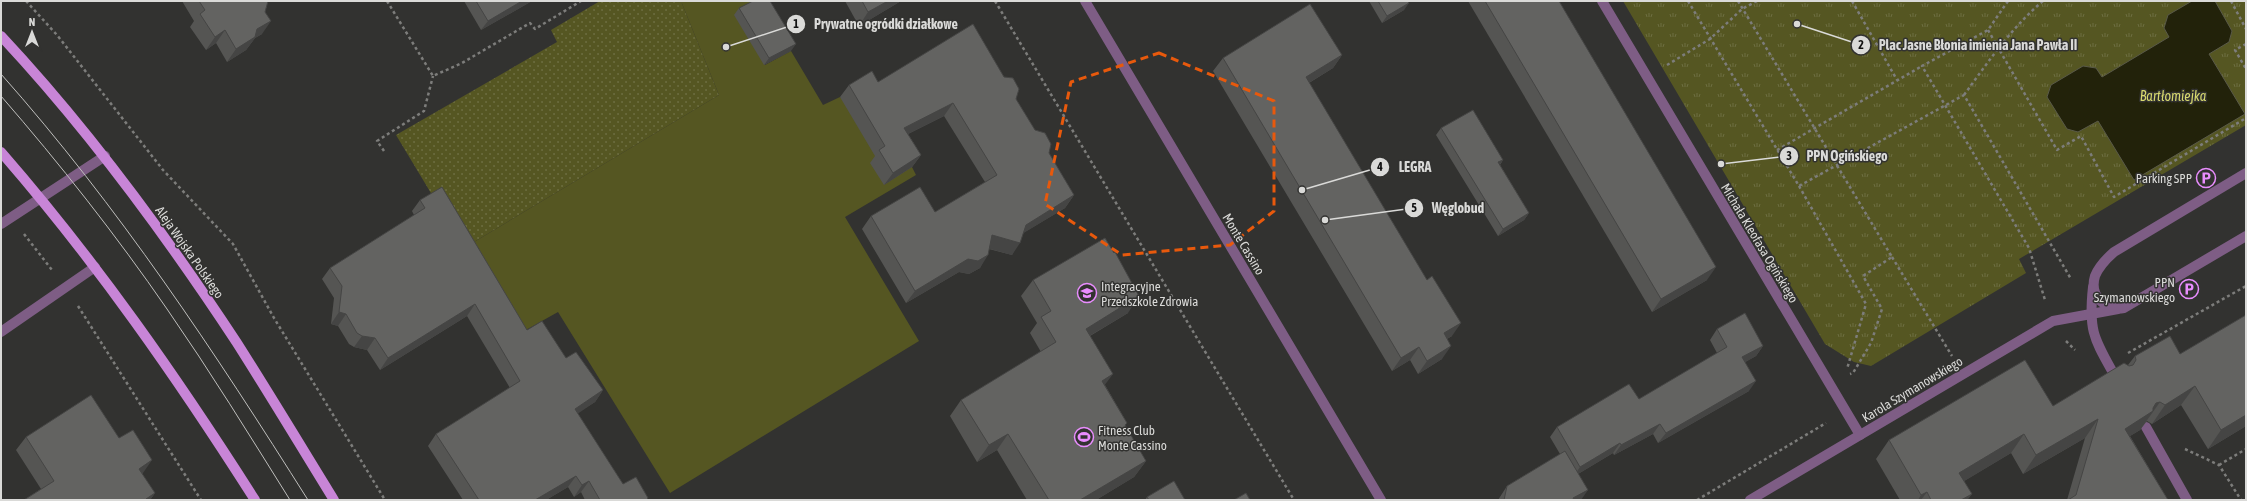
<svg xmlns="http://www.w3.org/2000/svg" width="2247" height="501" viewBox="0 0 2247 501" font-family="'Asap Condensed',sans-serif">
	<defs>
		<pattern id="grass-dots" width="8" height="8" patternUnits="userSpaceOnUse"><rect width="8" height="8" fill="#555622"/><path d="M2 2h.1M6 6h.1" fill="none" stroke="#6d6e41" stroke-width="1.8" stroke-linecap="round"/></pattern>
		<pattern id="park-tufts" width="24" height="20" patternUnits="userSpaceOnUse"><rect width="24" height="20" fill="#555622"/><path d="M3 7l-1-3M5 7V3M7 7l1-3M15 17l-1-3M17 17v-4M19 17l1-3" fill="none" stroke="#6d6e41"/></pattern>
	</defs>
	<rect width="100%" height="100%" fill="#323230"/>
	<polygon fill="url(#grass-dots)" points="600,1 681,1 719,95 464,248 396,135 557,42 551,30"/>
	<polygon fill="url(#park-tufts)" points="1623,1 2246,1 2246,125 2019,259 2026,273 1871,366 1854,362 1825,344"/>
	<polygon fill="#555622" points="681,1 761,1 765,65 791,51 823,105 840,97 912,167 916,175 845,217 919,341 670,493 558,312 515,336 464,248 719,95"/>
	<polygon fill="#22220a" stroke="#595948" points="2192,1 2215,1 2232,31 2229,42 2209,54 2245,114 2134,180 2098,121 2078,132 2067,129 2047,97 2051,85 2083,66 2096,68 2102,77 2169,37 2164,28 2168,15"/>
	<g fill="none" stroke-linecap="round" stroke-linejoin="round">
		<g stroke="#7d7d7b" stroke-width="2.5" stroke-dasharray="3 3" stroke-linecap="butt">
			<polyline points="26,1 57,35 163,170 233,244 274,318 385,500"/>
			<polyline points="387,1 433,76 462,63 530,23 535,29 581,1"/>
			<polyline points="995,1 1294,500"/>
			<polyline points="1688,1 1799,186 1964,95 2071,279"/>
			<polyline points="1738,1 1892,257 1863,276 1882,309 1871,343 1853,373 1850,374"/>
			<polyline points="1852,1 1897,80"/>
			<polyline points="2008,1 1988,30 1922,66 2029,248 2045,300"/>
			<polyline points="2231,1 2246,29"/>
			<polyline points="1988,30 2057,150 2081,136 2114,197 2246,118"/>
			<polyline points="2246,44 2235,50 2246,69"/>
			<polyline points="1667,65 1710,39 1742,9 1757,1"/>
			<path d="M 1964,95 C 1988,62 2012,27 2043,1"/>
			<polyline points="1777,150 1922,66"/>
			<polyline points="384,151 377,141 424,111 433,76"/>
			<polyline points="1799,186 1866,304 1847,369"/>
			<polyline points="24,234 52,270"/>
			<polyline points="1892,257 1952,356"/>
			<polyline points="78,306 201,500"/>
			<polyline points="2066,341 2075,350"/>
			<polyline points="2128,353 2246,286"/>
			<polyline points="2185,449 2219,465 2241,500"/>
			<polyline points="2219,465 2246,449"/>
			<polyline points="1697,500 1826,423"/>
		</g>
		<g stroke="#7e5d85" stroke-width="10">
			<polyline points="1085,1 1381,500"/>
			<polyline points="1602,1 1860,435"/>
			<path d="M 2246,173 L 2114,252 C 2106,259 2099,266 2095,276 C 2089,296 2105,311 2124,308 L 2246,236"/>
			<polyline points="1,224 105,156"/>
			<path d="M 2093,287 C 2088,333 2095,340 2116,378"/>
			<polyline points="1,332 95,267"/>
			<polyline points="2146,427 2187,500"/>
			<polyline points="1750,500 2053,321 2118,309"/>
		</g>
		<g stroke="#c885d7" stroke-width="10">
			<path d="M 1,36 C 89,130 166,235 237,343 C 270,395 302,448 334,500"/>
			<path d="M 1,152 C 96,261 178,379 255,500"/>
		</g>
		<g stroke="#bfbfbd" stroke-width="1">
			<path d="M 1,74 C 119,207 214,351 308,500"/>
			<path d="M 1,96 C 60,164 116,235 167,309 C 210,371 250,436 290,500"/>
		</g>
	</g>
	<g fill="#555553">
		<polygon points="182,1 268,1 265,12 262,34 255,38 246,50 227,62 216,43 206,50 190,27 194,21"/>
		<polygon points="464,1 532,1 481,30"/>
		<polygon points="845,1 901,1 859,26"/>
		<polygon points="1369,1 1407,1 1404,10 1382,23"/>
		<polygon points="1468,1 1559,1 1707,280 1652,312"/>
		<polygon points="739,8 791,51 764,65 734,15"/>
		<polygon points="1342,55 1333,68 1309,83 1452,336 1447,339 1442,359 1418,374 1410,360 1392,371 1213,71 1223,58"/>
		<polygon points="878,82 1016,99 1074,195 1065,208 1023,233 1012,255 989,249 980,268 969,274 959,272 906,303 862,229 871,216 935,212 985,182 944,116 908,134 921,155 912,167 884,185 870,163 875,156 840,97 849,85"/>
		<polygon points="1441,128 1503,160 1500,165 1529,213 1524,220 1498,236 1436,135"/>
		<polygon points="420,200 527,330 566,358 603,390 595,402 577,413 623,484 648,498 647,500 585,500 581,492 574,497 568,487 546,500 463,500 428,446 436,434 510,388 467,316 380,370 367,350 354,347 349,344 338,326 331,324 334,298 322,279 330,268 414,215 412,211"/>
		<polygon points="1033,280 1128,313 1090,336 1105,385 1127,423 1125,426 1146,461 1134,477 1096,500 1027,500 997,450 977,462 950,416 961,400 1041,352 1030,333 1037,323 1021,296"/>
		<polygon points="2246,315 2246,426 2208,449 2181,405 2152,424 2147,421 2140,430 2130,436 2168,500 2067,500 2085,438 2023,474 2011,453 1964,481 1972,494 1967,500 1900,500 1876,459 1889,440 2053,406 2128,365 2135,356 2180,354"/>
		<polygon points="1717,329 1763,346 1756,356 1745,362 1749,391 1658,443 1653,434 1614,455 1613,453 1578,474 1581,500 1498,500 1507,486 1560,454 1550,437 1557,427 1639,399 1717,353 1710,340"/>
		<polygon points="26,437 119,438 143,473 142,474 155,493 150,500 24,500 41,489 16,450"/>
		<polygon points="1147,497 1185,500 1145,500"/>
	</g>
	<g fill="#454544">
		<polygon points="522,1 532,1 481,30 488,21"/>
		<polygon points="888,1 901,1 859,26 868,12"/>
		<polygon points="1409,3 1404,10 1382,23 1387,16"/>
		<polygon points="271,21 262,34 255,38 246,50 227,62 236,49 257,29"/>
		<polygon points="225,30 216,43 206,50 215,37"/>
		<polygon points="796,44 791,51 764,65 769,58"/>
		<polygon points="1342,55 1333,68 1297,90 1306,77"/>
		<polygon points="953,103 944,116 896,140 904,128"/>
		<polygon points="921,155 912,167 884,185 893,173"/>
		<polygon points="1503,160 1498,167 1498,162"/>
		<polygon points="1074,195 1065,208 1017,237 1026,225"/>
		<polygon points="1529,213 1524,220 1498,236 1503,229"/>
		<polygon points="992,235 1020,243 1012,255 983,247"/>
		<polygon points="988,255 980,268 969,274 959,272 906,303 915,291 968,259"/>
		<polygon points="1716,267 1707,280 1652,312 1661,299"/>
		<polygon points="1139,296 1128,313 1074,345 1086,329"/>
		<polygon points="475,304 467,316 380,370 388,358"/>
		<polygon points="339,312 346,314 338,326 331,324"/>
		<polygon points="1461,323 1452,336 1434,346 1444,333"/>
		<polygon points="362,336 375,338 367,350 354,347"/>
		<polygon points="1451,346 1442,359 1418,374 1427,361"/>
		<polygon points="1763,346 1756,356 1735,368 1742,357"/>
		<polygon points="1419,347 1410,360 1392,371 1401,358"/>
		<polygon points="1113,374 1101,390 1102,381"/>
		<polygon points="1756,381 1749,391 1658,443 1666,433"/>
		<polygon points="2195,386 2181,405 2152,424 2165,405"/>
		<polygon points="603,390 595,402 567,421 575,409"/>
		<polygon points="2160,402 2140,430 2112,447 2125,429 2156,403"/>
		<polygon points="2246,415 2246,426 2208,449 2221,430"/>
		<polygon points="2098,419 2085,438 2023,474 2036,455"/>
		<polygon points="1660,424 1653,434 1614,455 1621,445"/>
		<polygon points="1008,434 997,450 977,462 989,445"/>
		<polygon points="2024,434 2011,453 1946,492 1959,473"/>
		<polygon points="1620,443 1613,453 1573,477 1580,467"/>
		<polygon points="152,460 143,473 130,482 139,469"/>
		<polygon points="1146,461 1134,477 1096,500 1080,500"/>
		<polygon points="576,476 568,487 546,500 535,500"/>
		<polygon points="589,481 581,492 574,497 582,485"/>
		<polygon points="1588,490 1581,500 1572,500 1573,498"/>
		<polygon points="1927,492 1921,500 1918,500 1921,495"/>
		<polygon points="155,493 150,500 145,500 146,499"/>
		<polygon points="1972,494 1967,500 1961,500"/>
	</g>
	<g fill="#636361" stroke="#454544">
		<polygon points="199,1 268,1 265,12 271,21 257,29 255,37 236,49 225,30 215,37 200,14 205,10"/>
		<polygon points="476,1 522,1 488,21"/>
		<polygon points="753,1 770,1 796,44 769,58 739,8"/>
		<polygon points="862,1 888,1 868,12"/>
		<polygon points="1378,1 1407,1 1409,3 1387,16"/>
		<polygon points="1485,1 1559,1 1716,267 1661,299"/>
		<polygon points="1310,4 1342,55 1306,77 1427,280 1432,276 1461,323 1444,333 1451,346 1427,361 1419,347 1401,358 1223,58"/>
		<polygon points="973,24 1004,77 1013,78 1019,89 1016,99 1035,130 1045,133 1051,144 1049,153 1074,195 1026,225 1020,243 992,235 988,255 978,261 968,259 915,291 871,216 920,187 935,212 997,175 953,103 904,128 921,155 893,173 879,150 885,146 849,85 872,71 878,82"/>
		<polygon points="1473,110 1503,160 1498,162 1529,213 1503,229 1441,128"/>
		<polygon points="442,187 527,330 542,321 566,358 576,352 603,390 575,409 623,484 636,477 648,498 646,500 600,500 589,481 582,485 576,476 535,500 479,500 436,434 520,381 475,304 388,358 375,338 362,336 357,333 346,314 339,312 342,286 330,268 425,208 420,200"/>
		<polygon points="1105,238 1114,253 1115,252 1139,296 1086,329 1113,374 1102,381 1127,423 1125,425 1146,461 1080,500 1049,500 1008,434 989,445 961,400 1056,342 1041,317 1051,311 1033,280"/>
		<polygon points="1745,313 1763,346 1742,357 1756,381 1666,433 1660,424 1621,445 1620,443 1580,467 1557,427 1629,384 1639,399 1727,347 1717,329"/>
		<polygon points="2246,315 2246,415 2221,430 2195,386 2165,405 2160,402 2156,403 2153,408 2153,411 2125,429 2168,500 2068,500 2076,495 2098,419 2036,455 2024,434 1959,473 1972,494 1961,500 1931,500 1927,492 1921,495 1889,440 2025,360 2053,406 2124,363 2129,366 2133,365 2136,360 2135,356 2170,336 2180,354"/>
		<polygon points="91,395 119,438 133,430 152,460 139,469 155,493 146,499 146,500 24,500 54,481 26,437"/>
		<polygon points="1565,451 1588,490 1573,498 1574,500 1504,500 1507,486"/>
		<polygon points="1174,481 1185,500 1149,500 1147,497"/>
		<polygon points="1246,493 1250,500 1234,500"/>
	</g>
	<path fill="none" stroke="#e8590c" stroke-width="3" stroke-dasharray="8 5" stroke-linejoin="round" d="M 1159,53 L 1274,101 L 1274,211 L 1230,245 L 1122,255 L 1045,204 L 1071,82 Z"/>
	<defs>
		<symbol id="parking-ring" viewBox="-11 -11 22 22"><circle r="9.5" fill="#323230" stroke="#e98dfe" stroke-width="1.5"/><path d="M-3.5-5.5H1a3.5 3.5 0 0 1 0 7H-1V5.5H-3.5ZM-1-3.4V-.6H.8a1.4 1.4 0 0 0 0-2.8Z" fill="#e98dfe"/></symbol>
		<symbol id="school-ring" viewBox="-11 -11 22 22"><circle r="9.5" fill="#323230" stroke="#e98dfe" stroke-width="1.5"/><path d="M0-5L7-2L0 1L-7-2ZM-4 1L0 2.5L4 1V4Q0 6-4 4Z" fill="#e98dfe"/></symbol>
		<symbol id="stadium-ring" viewBox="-11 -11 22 22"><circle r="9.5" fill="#323230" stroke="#e98dfe" stroke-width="1.5"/><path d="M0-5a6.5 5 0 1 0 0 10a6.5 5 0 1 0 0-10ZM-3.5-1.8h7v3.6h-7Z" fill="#e98dfe"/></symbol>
	</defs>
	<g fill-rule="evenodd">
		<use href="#parking-ring" x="2195" y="167" width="22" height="22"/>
		<use href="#parking-ring" x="2178" y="278" width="22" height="22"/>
		<use href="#school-ring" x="1076" y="282" width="22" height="22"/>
		<use href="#stadium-ring" x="1073" y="426" width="22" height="22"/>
	</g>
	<g text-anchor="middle" stroke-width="3" stroke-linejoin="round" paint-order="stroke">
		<g font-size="13" fill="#dadad8" stroke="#323230" text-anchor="end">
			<text x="2192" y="183">Parking SPP</text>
			<text x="2175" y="287">PPN<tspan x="2175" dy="15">Szymanowskiego</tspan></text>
			<text x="1101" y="291" text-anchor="start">Integracyjne<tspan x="1101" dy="15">Przedszkole Zdrowia</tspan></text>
			<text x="1098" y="435" text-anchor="start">Fitness Club<tspan x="1098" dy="15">Monte Cassino</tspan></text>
		</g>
		<g font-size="13" fill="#dadad8" stroke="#323230">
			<text transform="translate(1760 243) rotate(59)" y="5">Michała Kleofasa Ogińskiego</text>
			<text transform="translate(1244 244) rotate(59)" y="5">Monte Cassino</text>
			<text transform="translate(190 252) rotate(55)" y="5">Aleja Wojska Polskiego</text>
			<text transform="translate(1912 389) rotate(-31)" y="5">Karola Szymanowskiego</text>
		</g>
		<g font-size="14" font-style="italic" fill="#d8d96f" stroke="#323230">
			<text x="2173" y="101">Bartłomiejka</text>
		</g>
	</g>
	<path fill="none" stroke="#dadad8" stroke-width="1.5" d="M726 47L796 24M1797 24L1861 45M1721 164L1789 156M1302 190L1380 167M1325 220L1414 208"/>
	<g fill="#dadad8" stroke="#323230" stroke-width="1.5">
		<circle cx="726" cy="47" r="4"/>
		<circle cx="1797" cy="24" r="4"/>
		<circle cx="1721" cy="164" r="4"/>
		<circle cx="1302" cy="190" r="4"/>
		<circle cx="1325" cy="220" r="4"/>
		<circle cx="796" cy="24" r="10"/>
		<circle cx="1861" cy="45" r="10"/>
		<circle cx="1789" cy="156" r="10"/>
		<circle cx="1380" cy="167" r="10"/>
		<circle cx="1414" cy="208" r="10"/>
	</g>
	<g font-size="12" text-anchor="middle" font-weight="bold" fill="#111">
		<text x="796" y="28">1</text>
		<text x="1861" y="49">2</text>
		<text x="1789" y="160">3</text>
		<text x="1380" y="171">4</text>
		<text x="1414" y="212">5</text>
	</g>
	<g font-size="14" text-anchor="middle" font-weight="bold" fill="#dadad8" stroke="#323230" stroke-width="3" stroke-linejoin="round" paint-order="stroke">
		<text x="886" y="29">Prywatne ogródki działkowe</text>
		<text x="1978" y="50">Plac Jasne Błonia imienia Jana Pawła II</text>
		<text x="1847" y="161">PPN Ogińskiego</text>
		<text x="1415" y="172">LEGRA</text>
		<text x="1458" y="213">Węglobud</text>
	</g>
	<rect width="2247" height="501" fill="none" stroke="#dadad8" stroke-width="4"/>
	<g transform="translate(32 32)" stroke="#323230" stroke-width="3" paint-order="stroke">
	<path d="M0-3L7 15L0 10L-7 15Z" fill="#dadad8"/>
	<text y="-6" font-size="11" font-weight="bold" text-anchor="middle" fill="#dadad8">N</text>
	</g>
</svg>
